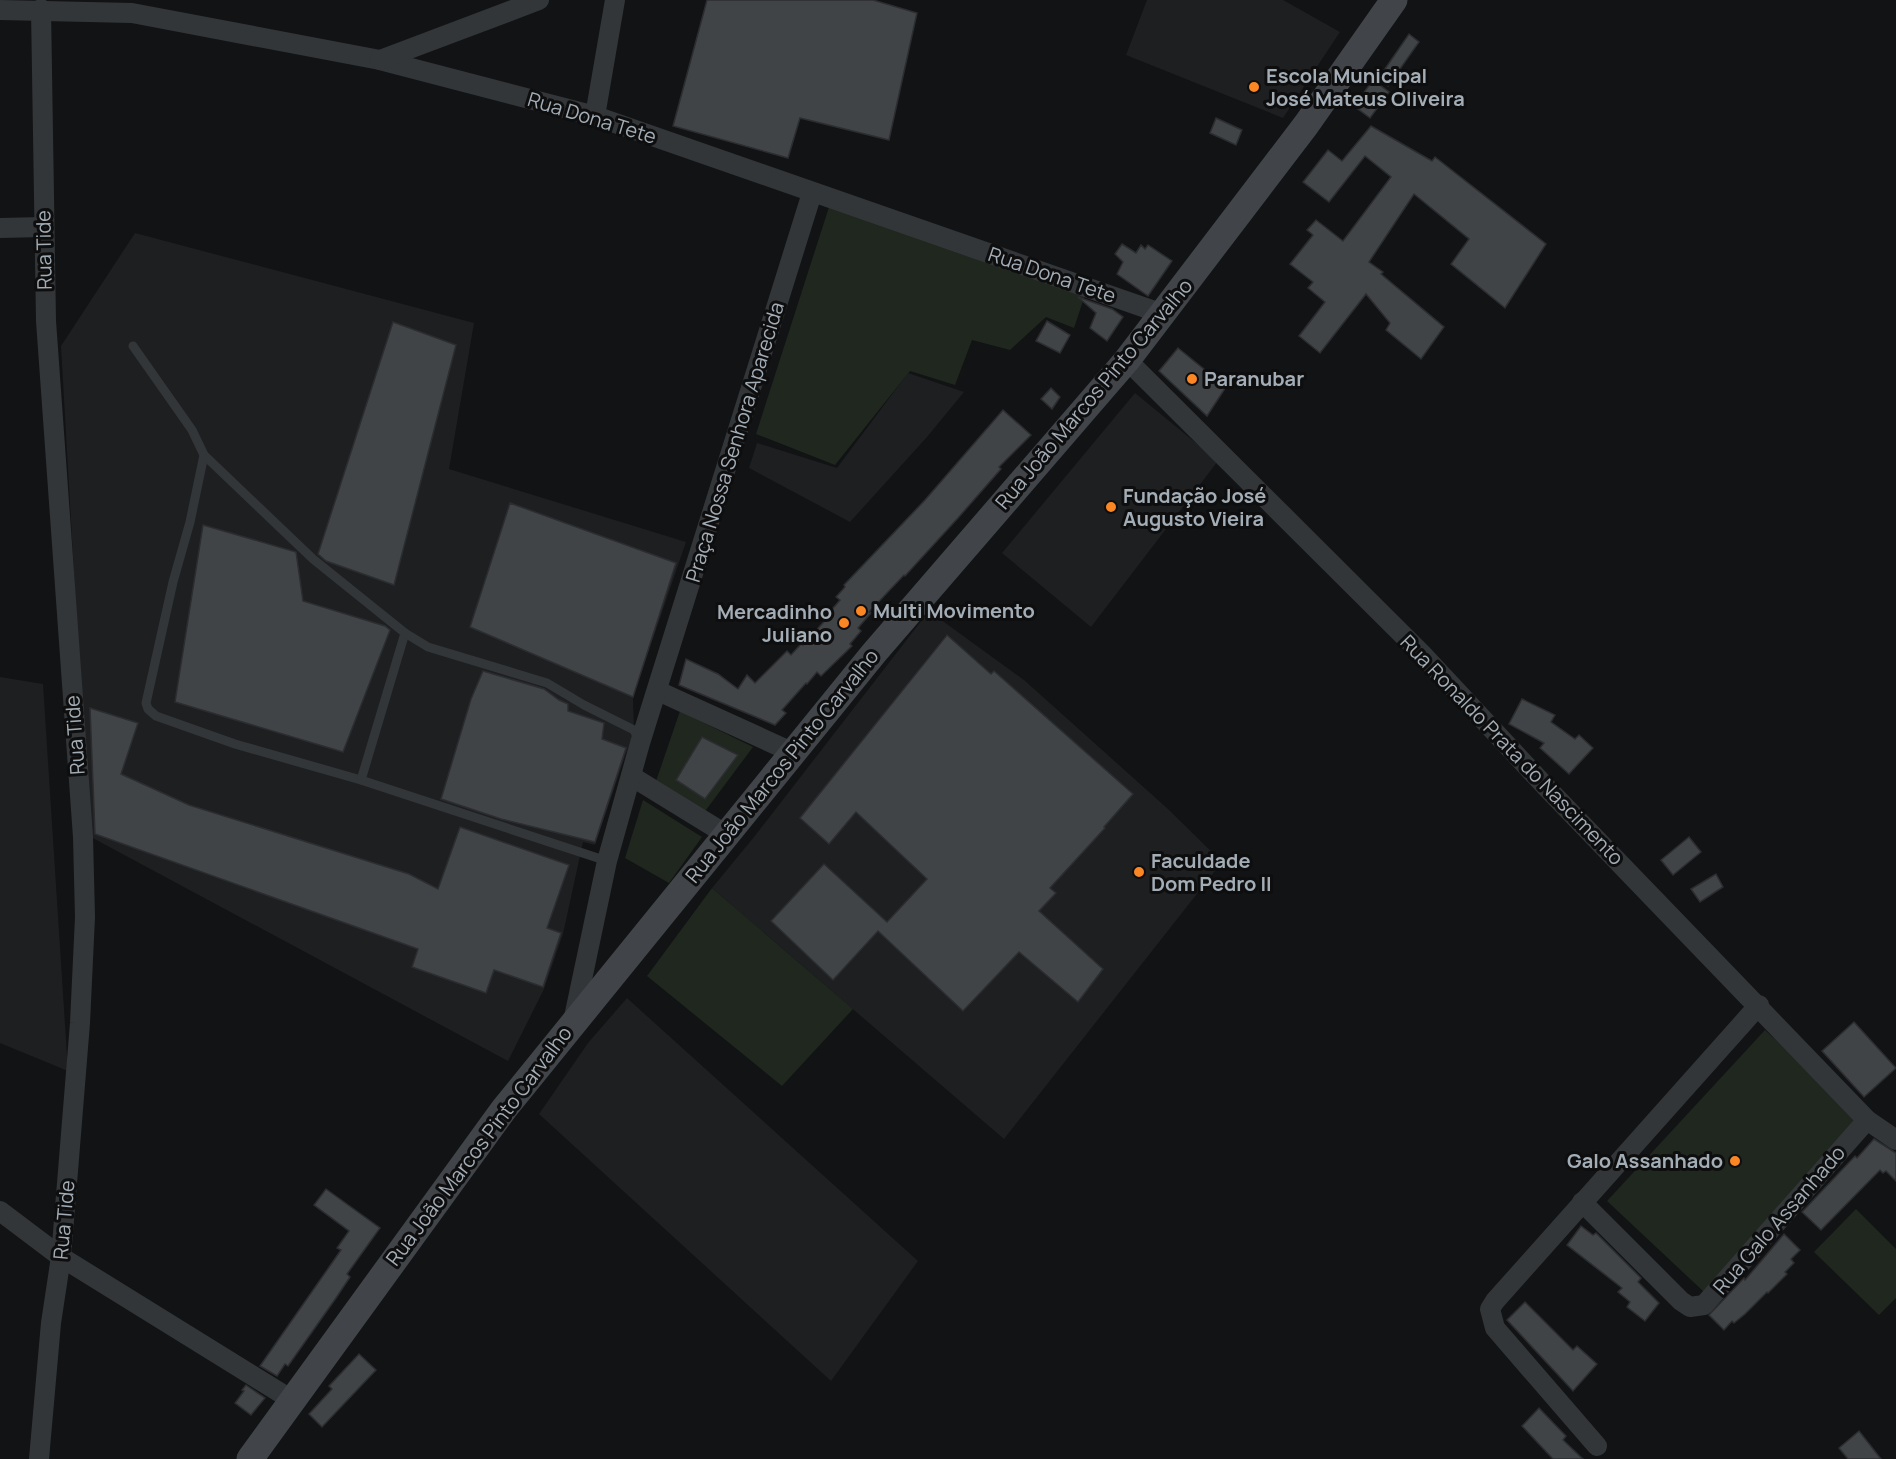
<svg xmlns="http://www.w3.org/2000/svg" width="1896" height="1459" viewBox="0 0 1896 1459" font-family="Manrope,sans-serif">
	<rect width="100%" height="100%" fill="#121314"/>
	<g fill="#1e1f21" fill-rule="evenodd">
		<polygon points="1147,0 1283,0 1340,32 1283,118 1126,55"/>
		<polygon points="135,233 474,323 449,469 686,542 633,697 634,730 595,845 583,842 563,934 544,989 508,1061 89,836 61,346"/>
		<polygon points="908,373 964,392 927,437 850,522 749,468 757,443 837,468"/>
		<polygon points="1135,393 1218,461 1091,627 1002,553"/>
		<path d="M 929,611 L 1024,680 L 1168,809 L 1222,862 L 1004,1139 L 712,888 L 754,837 ZM 946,635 L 981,665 L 829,844 L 800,818 ZM 994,671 L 1133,794 L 1040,767 L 1105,828 L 1055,882 L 983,824 L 1056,893 L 935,865 L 1022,948 L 964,1011 L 878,931 L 833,979 L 771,921 L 824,864 L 887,922 L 927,879 L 972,694 ZM 1055,926 L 1103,969 L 1078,1002 L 1025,957 Z"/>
		<polygon points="0,677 43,684 68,1071 0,1043"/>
		<polygon points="627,998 918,1261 831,1381 539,1114 588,1043"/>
	</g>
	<g fill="#1f271f">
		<polygon points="829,207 1085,295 1074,328 1046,317 1010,350 972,340 955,385 910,371 835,465 756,434"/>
		<polygon points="680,711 753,747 703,814 656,781"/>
		<polygon points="643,800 702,837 669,883 625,858"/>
		<polygon points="712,888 853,1009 782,1086 647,976"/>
		<polygon points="1765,1030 1862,1120 1704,1292 1607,1201"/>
		<polygon points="1856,1209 1896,1249 1896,1298 1879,1315 1814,1252"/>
	</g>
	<g fill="#414447" stroke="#2c2d30" stroke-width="1.5">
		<polygon points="707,0 873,0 917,13 889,140 800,118 788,158 673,126"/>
		<polygon points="1409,34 1419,42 1388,86 1378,79"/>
		<polygon points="1373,80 1389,92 1370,118 1354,106"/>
		<polygon points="1216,118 1242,130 1236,145 1210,133"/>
		<polygon points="1371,126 1432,161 1435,157 1546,244 1505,308 1451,264 1469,239 1414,194 1369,262 1383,272 1381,274 1444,327 1421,359 1386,330 1390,323 1366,294 1320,353 1299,336 1325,302 1308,288 1313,282 1290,264 1313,235 1307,230 1316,220 1343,241 1391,177 1365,156 1329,202 1303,182 1328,150 1342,161"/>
		<polygon points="1122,244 1136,253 1141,245 1145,249 1148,245 1172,261 1148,296 1117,274 1123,262 1115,254"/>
		<polygon points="1078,297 1112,309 1123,317 1107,341 1090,328 1096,313"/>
		<polygon points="1047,321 1070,335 1060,353 1036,341"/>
		<polygon points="393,322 456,345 394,585 326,561 318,554"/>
		<polygon points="1178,348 1226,387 1207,416 1159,371"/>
		<polygon points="1051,388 1060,397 1052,409 1041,399"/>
		<polygon points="1003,410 1031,435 999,467 1001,469 958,518 905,576 904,575 869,612 871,613 858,628 861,631 850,644 852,646 821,676 817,672 807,684 806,683 782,710 786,713 775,725 679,685 686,659 718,674 738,689 747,675 755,683 787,651 791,655 801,644 803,645 829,616 827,615 840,600 836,597 845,587 844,585 925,500"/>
		<polygon points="510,503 676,563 633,697 470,627"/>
		<polygon points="203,525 296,552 303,601 385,626 390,630 343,752 175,702"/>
		<polygon points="947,635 991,674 994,671 1133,794 1104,827 1105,828 1050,888 1056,893 1039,911 1103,969 1078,1002 1019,952 963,1011 878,931 833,980 771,921 824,864 887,922 927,879 856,812 829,844 800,818"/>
		<polygon points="483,671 544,689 559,700 568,704 568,711 604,723 602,739 626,748 595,842 501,819 441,799 471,699"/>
		<polygon points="1522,699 1555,715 1551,722 1575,739 1579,735 1593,748 1569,774 1540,748 1544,743 1509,724"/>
		<polygon points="90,708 138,723 121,774 189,805 409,874 438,889 460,827 569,865 547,928 561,933 543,987 494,970 486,993 412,967 418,949 95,834"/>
		<polygon points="702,737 738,755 705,799 676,780"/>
		<polygon points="1689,837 1701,852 1673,875 1661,860"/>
		<polygon points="1716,874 1723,887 1700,902 1691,889"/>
		<polygon points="1854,1022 1896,1068 1864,1097 1822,1051"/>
		<polygon points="1874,1139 1896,1153 1896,1181 1886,1171 1883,1173 1880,1170 1821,1230 1802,1212 1855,1156 1857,1158"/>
		<polygon points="326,1189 380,1228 347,1274 350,1277 336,1298 288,1366 285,1364 277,1376 260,1366 341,1250 337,1248 349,1231 314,1205"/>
		<polygon points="1581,1226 1593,1235 1596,1233 1641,1278 1638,1282 1659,1303 1645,1321 1627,1307 1630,1302 1618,1292 1622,1288 1567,1245"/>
		<polygon points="1784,1234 1800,1250 1791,1259 1794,1263 1785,1272 1787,1274 1768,1293 1767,1292 1745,1314 1734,1323 1732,1321 1724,1330 1709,1315 1744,1278 1745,1280"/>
		<polygon points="1525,1302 1573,1350 1577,1346 1597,1364 1573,1391 1507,1320"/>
		<polygon points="359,1354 376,1370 322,1427 309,1414 332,1389 329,1386"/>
		<polygon points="246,1385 265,1398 251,1415 235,1403 244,1391 242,1390"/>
		<polygon points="1539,1408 1566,1436 1563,1440 1583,1459 1553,1459 1522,1426"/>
		<polygon points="1859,1431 1881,1459 1848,1459 1839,1448"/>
	</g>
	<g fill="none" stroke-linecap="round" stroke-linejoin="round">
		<g stroke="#333639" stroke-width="9">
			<polyline points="133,346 192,430 204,455 190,522 173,582 146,703 148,709 156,716 235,744 361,780 607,861"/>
			<polyline points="204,455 313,559 405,633 361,780"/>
			<polyline points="405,633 428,647 547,683 584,705 634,730 639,740"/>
		</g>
		<g stroke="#333639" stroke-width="20">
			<polyline points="0,10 132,13 380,60 595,116 1163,314"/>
			<polyline points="380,60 539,0"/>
			<polyline points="595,116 615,0"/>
			<polyline points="0,228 43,227"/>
			<polyline points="1127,360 1423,655 1547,788 1867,1120 1896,1140"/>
			<polyline points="658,691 794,753"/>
			<polyline points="631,776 727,835"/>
			<polyline points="573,1022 607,861 640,743 812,193"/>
			<polyline points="1582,1202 1681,1301 1690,1307 1704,1305 1867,1120"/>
			<polyline points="0,1211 61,1257 292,1400"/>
			<polyline points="1597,1446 1495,1328 1490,1309 1495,1301 1759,1005"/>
			<polyline points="39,1459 51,1323 61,1257 80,1023 85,917 83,837 46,321 41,9"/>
		</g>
		<polyline stroke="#41454a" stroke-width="27" points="250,1459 504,1109 874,653 1127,360 1306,125 1394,0"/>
	</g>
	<g fill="#fb8724" stroke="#0e0e0f" stroke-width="2">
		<circle cx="1254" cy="87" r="6"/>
		<circle cx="1192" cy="379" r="6"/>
		<circle cx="1111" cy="507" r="6"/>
		<circle cx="861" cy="611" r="6"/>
		<circle cx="844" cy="623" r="6"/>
		<circle cx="1139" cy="872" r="6"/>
		<circle cx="1735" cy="1161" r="6"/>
	</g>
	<g text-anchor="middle" stroke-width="6" stroke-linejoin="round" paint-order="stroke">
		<g font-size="20" font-weight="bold" fill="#a3adb6" stroke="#0e0e0f" text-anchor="start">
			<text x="1266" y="83">Escola Municipal<tspan x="1266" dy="23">José Mateus Oliveira</tspan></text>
			<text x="1204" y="386">Paranubar</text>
			<text x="1123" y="503">Fundação José<tspan x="1123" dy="23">Augusto Vieira</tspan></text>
			<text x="873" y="618">Multi Movimento</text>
			<text x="832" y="619" text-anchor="end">Mercadinho<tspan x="832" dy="23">Juliano</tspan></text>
			<text x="1151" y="868">Faculdade<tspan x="1151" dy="23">Dom Pedro II</tspan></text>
			<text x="1723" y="1168" text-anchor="end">Galo Assanhado</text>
		</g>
		<g font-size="20" fill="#a3adb6" stroke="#0e0e0f">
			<text transform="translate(592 118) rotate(17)" y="7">Rua Dona Tete</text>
			<text transform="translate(44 250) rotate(-91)" y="7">Rua Tide</text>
			<text transform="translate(1052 275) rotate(19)" y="7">Rua Dona Tete</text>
			<text transform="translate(1094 394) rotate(-50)" y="7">Rua João Marcos Pinto Carvalho</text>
			<text transform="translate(735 442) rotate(-73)" y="7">Praça Nossa Senhora Aparecida</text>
			<text transform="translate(75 735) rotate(-94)" y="7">Rua Tide</text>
			<text transform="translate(1512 750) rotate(46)" y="7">Rua Ronaldo Prata do Nascimento</text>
			<text transform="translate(782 766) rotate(-51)" y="7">Rua João Marcos Pinto Carvalho</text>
			<text transform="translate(479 1146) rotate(-53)" y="7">Rua João Marcos Pinto Carvalho</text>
			<text transform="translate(64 1220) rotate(-85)" y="7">Rua Tide</text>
			<text transform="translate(1779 1220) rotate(-49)" y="7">Rua Galo Assanhado</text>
		</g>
	</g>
</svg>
